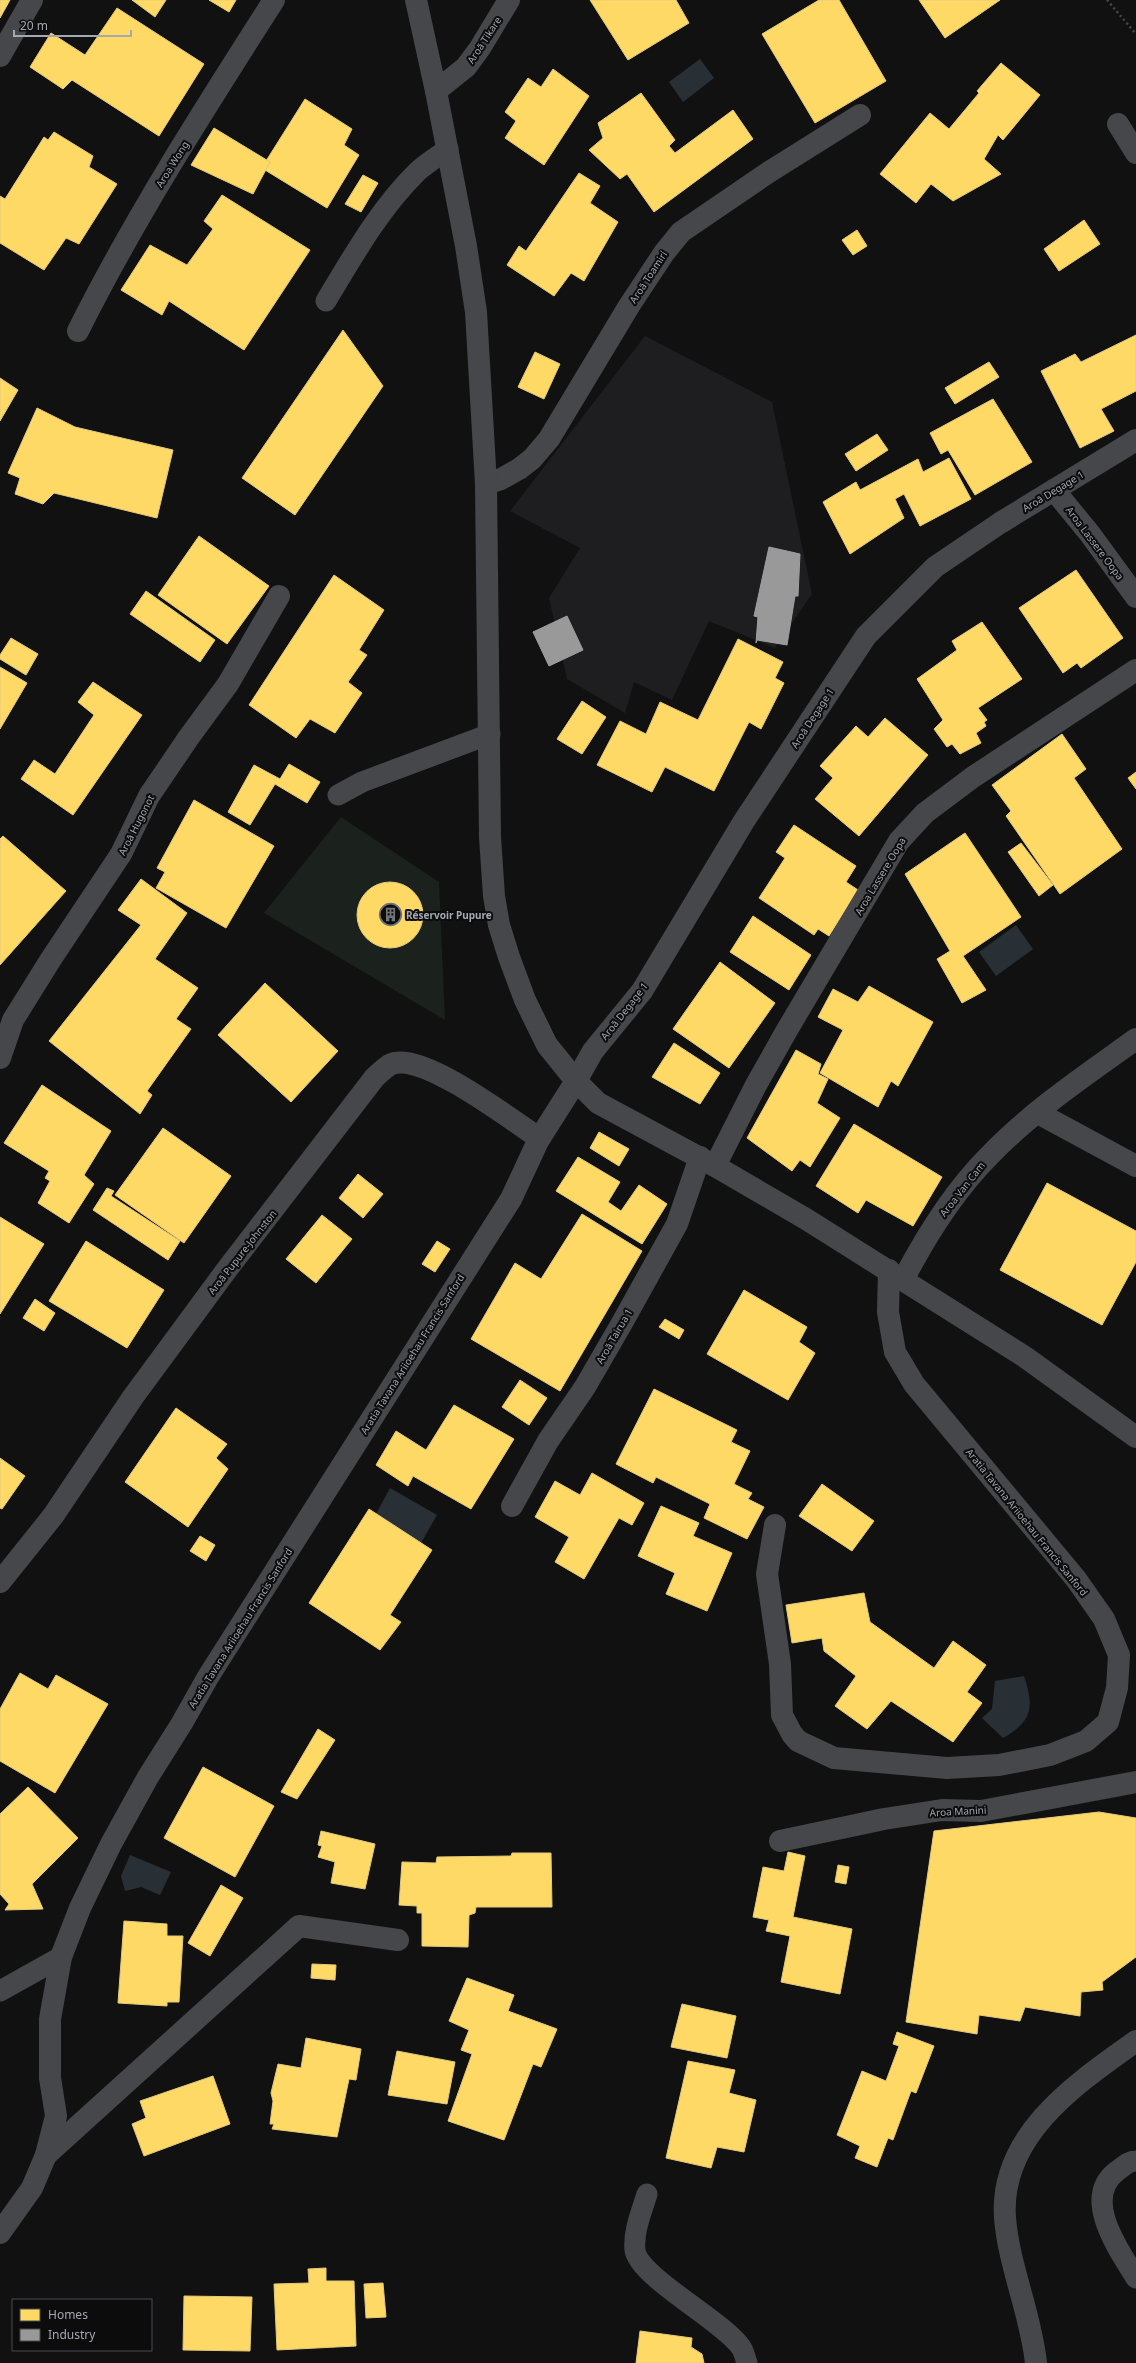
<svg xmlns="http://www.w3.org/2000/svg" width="1136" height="2363" viewBox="0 0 1136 2363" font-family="'Noto Sans',sans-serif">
	<rect width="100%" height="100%" fill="#111112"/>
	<polygon fill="#1e1e20" points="645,336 772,402 812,594 775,648 709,621 672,700 634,682 625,713 567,679 549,598 580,548 510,511"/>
	<polygon fill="#1b211c" points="341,817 439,882 445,1020 264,913"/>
	<g fill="#293035">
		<polygon points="700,59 714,78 683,102 669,82"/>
		<polygon points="1016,925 1033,949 996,976 979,952"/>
		<polygon points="390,1488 437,1515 421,1543 375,1516"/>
		<path d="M 1024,1676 C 1034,1707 1033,1721 1003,1738 L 982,1718 L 992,1709 L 995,1681 Z"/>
		<polygon points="130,1855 171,1872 160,1895 141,1887 125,1891 121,1876"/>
	</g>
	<g fill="#ffd966" stroke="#e3ca7c">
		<polygon points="0,0 10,0 0,18"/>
		<polygon points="132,0 166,0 155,17"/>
		<polygon points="209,0 236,0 229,12"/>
		<polygon points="590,0 676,0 689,23 628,60"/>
		<polygon points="819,0 839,0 886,81 815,123 762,34"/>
		<polygon points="919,0 1000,0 945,38"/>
		<polygon points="117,8 204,64 159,136 72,80 63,89 30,67 51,33 85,55"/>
		<polygon points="1001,63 1040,95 1003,140 998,135 984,159 1001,174 953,201 931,184 916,203 880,174 930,113 949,129 979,93 977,91"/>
		<polygon points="553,69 589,96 544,165 505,138 516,121 505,112 528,78 541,87"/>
		<polygon points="641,93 675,140 669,146 675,153 733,110 753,139 654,212 627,174 620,179 589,150 603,138 598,123"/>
		<polygon points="305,99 352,129 344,145 359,155 327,208 265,170 270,162 266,161"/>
		<polygon points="214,128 270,162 253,194 191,165"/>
		<polygon points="54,132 93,156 89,167 117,184 79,244 66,238 44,270 0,243 0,196 5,199 44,137 48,140"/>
		<polygon points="579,173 600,186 590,203 618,222 584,281 571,273 554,296 507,265 519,246 526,251"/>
		<polygon points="363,175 378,183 361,212 345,204"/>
		<polygon points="222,195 310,250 244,350 169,301 162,315 121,290 150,245 187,265 213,229 204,221"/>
		<polygon points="1084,220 1100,244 1059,271 1044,249"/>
		<polygon points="857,230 867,246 853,255 842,240"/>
		<polygon points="343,330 383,386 295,515 242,478"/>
		<polygon points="1136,335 1136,391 1101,409 1114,431 1080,448 1041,371 1075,354 1081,362"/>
		<polygon points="535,352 560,364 544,399 518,387"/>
		<polygon points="989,362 999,377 955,404 945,388"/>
		<polygon points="0,378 18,390 0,421"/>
		<polygon points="993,399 1032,462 975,495 948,450 941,454 930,433"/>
		<polygon points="37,408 75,427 173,450 157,518 54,493 43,504 15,494 20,478 8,473"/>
		<polygon points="877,434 888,450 856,471 845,454"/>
		<polygon points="949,458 971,499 920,526 904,494 895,499 904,518 850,554 823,502 856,482 860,490 918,459 923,472"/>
		<polygon points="199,536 269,586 227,644 158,595"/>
		<polygon points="1076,570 1123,638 1081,668 1077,663 1063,673 1019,608"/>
		<polygon points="334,575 384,610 359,650 367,655 348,682 362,693 335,733 310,719 296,738 249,705"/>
		<polygon points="146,591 215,640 200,662 130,614"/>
		<polygon points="982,622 1022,679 978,708 987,720 984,722 986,726 976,733 981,743 960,754 952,744 947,747 934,729 943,720 917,679 957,650 952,641"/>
		<polygon points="11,638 38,654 26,675 0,659 0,655"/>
		<polygon points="738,639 783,662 775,678 784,683 761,729 749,722 714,791 665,767 652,792 597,765 620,721 646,734 660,702 698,720"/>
		<polygon points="0,667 27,683 0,729"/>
		<polygon points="93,682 142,715 73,815 21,779 34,760 55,774 94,715 78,702"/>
		<polygon points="582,701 606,717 582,754 557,739"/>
		<polygon points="885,718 928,755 859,836 815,799 833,778 820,766 856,726 868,737"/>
		<polygon points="1062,734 1086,769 1074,778 1122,849 1060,894 1006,816 1011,811 992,785"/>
		<polygon points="289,764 320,782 307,803 275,784 250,825 228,812 254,765 280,779"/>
		<polygon points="1136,772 1136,789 1128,778"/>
		<polygon points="194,800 274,846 226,928 156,888 165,872 157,868"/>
		<polygon points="794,825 856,866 846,882 858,890 829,936 818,929 814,935 759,898 785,858 776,852"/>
		<polygon points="965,833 1021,917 963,956 986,990 962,1003 937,959 950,951 905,874"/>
		<polygon points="3,836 66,891 0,965 0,839"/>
		<polygon points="1021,843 1053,885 1039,896 1008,852"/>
		<polygon points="141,879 187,913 155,959 198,988 176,1019 191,1029 147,1091 152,1095 140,1114 49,1041 141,925 118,910"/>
		<circle cx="390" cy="915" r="33"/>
		<polygon points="753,916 811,955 789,990 730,952"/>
		<polygon points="720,962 775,1003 729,1068 673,1029"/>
		<polygon points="265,983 338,1051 291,1102 218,1035"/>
		<polygon points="869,986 933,1022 898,1086 891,1081 878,1107 820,1073 843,1030 818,1017 833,989 858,1002"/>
		<polygon points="674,1043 720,1073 700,1104 652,1077"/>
		<polygon points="796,1050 821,1064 818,1074 828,1079 817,1103 840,1118 810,1167 800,1160 792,1171 747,1138"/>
		<polygon points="42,1085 111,1131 84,1175 94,1184 69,1223 38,1203 50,1181 45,1178 49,1171 4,1143"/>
		<polygon points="854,1124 942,1177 913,1226 866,1200 858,1213 816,1186"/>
		<polygon points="163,1128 231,1176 184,1243 115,1195"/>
		<polygon points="599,1132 629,1149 619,1166 590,1148"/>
		<polygon points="578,1157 620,1182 608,1202 621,1211 639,1185 667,1204 642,1244 556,1191"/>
		<polygon points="358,1174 383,1194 363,1218 339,1198"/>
		<polygon points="1047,1183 1136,1231 1136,1262 1102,1325 1000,1270"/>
		<polygon points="107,1188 114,1191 111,1196 180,1241 168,1260 93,1210"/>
		<polygon points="582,1214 642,1251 560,1391 471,1339 515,1263 541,1279"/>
		<polygon points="322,1215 352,1239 316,1283 286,1259"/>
		<polygon points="0,1217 44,1244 0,1314"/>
		<polygon points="86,1241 164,1290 127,1348 49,1301"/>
		<polygon points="437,1241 450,1249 435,1272 422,1264"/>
		<polygon points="744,1290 807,1327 799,1342 815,1353 788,1400 707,1354"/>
		<polygon points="35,1299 55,1313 44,1331 23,1318"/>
		<polygon points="665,1319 684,1330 679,1339 659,1327"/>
		<polygon points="520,1380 547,1398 529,1425 502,1407"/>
		<polygon points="654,1389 737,1430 731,1442 750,1451 734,1484 752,1493 748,1499 764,1507 747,1539 704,1518 710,1504 656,1477 653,1483 616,1464"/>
		<polygon points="454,1405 514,1439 471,1509 413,1476 408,1486 376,1465 396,1431 426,1450"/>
		<polygon points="176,1408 227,1444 216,1458 228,1469 188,1527 125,1482"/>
		<polygon points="0,1458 25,1476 2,1509 0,1508"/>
		<polygon points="592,1473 644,1503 632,1525 619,1518 584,1579 555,1562 569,1537 535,1517 555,1481 580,1495"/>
		<polygon points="822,1484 874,1521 852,1551 799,1516"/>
		<polygon points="661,1506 699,1523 693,1536 732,1553 707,1611 666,1594 675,1573 638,1556"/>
		<polygon points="369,1509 432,1550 390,1615 401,1622 380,1650 309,1603"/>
		<polygon points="200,1536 215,1545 206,1561 190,1551"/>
		<polygon points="864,1593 870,1622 934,1668 953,1641 986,1665 967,1692 982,1703 953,1742 891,1701 867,1729 835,1706 856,1676 824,1651 822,1638 792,1643 786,1605"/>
		<polygon points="20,1673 48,1689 56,1675 108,1704 55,1793 0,1761 0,1709"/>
		<polygon points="318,1729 335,1740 297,1799 281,1792"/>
		<polygon points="203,1767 274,1806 235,1877 164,1838"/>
		<polygon points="28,1787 78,1838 32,1884 43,1909 5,1910 9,1904 0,1894 0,1814"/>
		<polygon points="1099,1812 1136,1818 1136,1957 1102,1982 1103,1990 1081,1992 1080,2016 1025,2007 1020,2021 979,2015 977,2034 906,2022 934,1831"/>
		<polygon points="321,1831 375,1844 365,1889 331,1883 335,1862 318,1857 322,1846 318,1845"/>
		<polygon points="788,1852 805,1856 793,1917 852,1929 840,1994 781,1982 790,1936 766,1931 769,1920 753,1917 763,1867 784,1871"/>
		<polygon points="512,1853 551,1853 552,1907 476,1907 475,1913 469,1915 468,1947 422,1946 422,1913 417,1913 417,1906 399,1905 402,1862 436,1863 437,1857 511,1856"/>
		<polygon points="838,1865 849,1867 846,1884 835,1882"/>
		<polygon points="221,1885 243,1898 210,1956 188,1943"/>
		<polygon points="124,1921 167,1924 167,1936 183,1936 179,2002 167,2002 167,2006 118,2003"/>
		<polygon points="312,1964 336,1965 335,1980 311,1978"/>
		<polygon points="467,1978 514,1995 508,2011 557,2029 541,2067 533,2064 504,2140 448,2121 472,2054 461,2050 469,2030 449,2021"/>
		<polygon points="682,2004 736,2016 727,2058 671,2047"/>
		<polygon points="897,2032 934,2046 916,2093 911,2091 893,2140 888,2138 877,2167 855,2158 860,2146 837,2135 862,2071 886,2081 899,2046 893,2044"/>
		<polygon points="306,2038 361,2049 356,2080 349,2079 337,2137 272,2129 274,2124 270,2124 273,2101 271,2093 278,2064 301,2068"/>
		<polygon points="397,2051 455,2062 447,2104 388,2095"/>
		<polygon points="688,2061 735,2070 729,2093 756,2100 744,2152 717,2147 711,2168 666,2158"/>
		<polygon points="213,2076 230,2124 144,2156 132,2124 146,2118 140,2101"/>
		<polygon points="326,2268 326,2281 354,2281 356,2346 277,2350 274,2284 309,2283 308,2269"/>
		<polygon points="383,2283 386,2317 366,2318 364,2284"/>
		<polygon points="184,2296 252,2297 250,2351 183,2350"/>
		<polygon points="640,2331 692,2338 691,2347 702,2354 704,2363 636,2363"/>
	</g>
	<g fill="#999" stroke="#9c9ea0">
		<polygon points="769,547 800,554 798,596 795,596 787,645 757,640 756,643 758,617 754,616"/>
		<polygon points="567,616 583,650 549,666 533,632"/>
	</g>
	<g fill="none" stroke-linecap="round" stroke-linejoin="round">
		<polyline stroke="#47484b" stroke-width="2.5" stroke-dasharray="2 3" stroke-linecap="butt" points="1107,0 1136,34"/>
		<g stroke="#45474a" stroke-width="21">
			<path d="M 326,301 C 353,256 380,208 418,171 C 427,163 438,156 448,149"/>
			<polyline points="338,795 362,782 490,734"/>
			<polyline points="0,1991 61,1957"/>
			<path d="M 1136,2161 C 1128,2161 1124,2166 1117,2171 C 1081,2198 1119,2250 1136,2278"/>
			<path d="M 647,2194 C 642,2211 633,2231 635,2250 C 638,2276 721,2320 740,2346 C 744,2350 745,2358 747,2363"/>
		</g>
		<g stroke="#45474a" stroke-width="22">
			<polyline points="0,56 32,0"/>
			<polyline points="436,91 466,67 480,48 509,0"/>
			<polyline points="1118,124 1136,153"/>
			<path d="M 78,331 C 135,217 205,108 274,0"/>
			<polyline points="486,484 501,479 519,469 532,459 549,439 629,306 664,253 681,232 769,172 860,115"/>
			<polyline points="1054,490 1090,534 1136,597"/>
			<polyline points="0,1058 13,1020 51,959 121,854 149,796 189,737 228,684 279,596"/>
			<polyline points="576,1081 593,1051 642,991 744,821 866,636 935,567 1000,523 1136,440"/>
			<polyline points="1038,1113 1136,1166"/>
			<polyline points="715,1166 756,1085 787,1030 899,841 925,813 973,777 1136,670"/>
			<path d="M 903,1280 C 926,1236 954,1191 989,1156 C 1032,1111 1086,1075 1136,1039"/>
			<polyline points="512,1506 548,1441 585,1387 622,1323 677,1224 700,1157"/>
			<polyline points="775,1525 767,1574 780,1664 782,1715 792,1734 798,1741 834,1758 947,1768 999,1765 1050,1755 1086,1741 1108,1722 1117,1688 1119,1655 1104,1619 1076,1579 914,1384 895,1352 888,1312 889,1270"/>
			<path d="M 0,1582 L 53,1516 L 133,1397 L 228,1268 L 375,1077 C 380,1073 388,1064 395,1063 C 428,1056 510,1119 539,1138"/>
			<polyline points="780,1841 884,1819 942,1810 981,1811 1136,1782"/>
			<polyline points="46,2155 299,1926 398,1940"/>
		</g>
		<g stroke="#45474a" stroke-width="22">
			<polyline points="416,0 436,91 466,246 476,312 486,484 490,837 494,896 499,925 509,957 525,1000 547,1045 576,1081 598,1103 715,1166 806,1219 1025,1357 1136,1437"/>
			<polyline points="0,2233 32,2188 46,2155 56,2116 50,2078 50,2019 61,1957 80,1908 111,1844 148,1777 182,1723 208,1677 511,1199 538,1141 576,1081"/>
			<path d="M 1036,2363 C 1031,2314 1009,2267 1005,2218 C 999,2135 1077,2083 1136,2041"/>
		</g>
	</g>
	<defs>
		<symbol id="building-ring" viewBox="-11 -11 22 22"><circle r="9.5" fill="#0c0c0d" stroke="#707379" stroke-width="1.5"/><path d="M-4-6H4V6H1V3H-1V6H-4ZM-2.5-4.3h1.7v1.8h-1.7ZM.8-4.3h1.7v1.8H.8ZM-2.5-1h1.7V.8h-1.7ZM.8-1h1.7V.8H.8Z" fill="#707379"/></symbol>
	</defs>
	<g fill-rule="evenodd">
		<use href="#building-ring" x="378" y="902" width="25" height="25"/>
	</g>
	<g text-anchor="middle" stroke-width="4" stroke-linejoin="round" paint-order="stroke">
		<g font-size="10" fill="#a3a8b1" stroke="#0c0c0d">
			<text transform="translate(484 40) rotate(-57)" y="4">Aroā Tikare</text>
			<text transform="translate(172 164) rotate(-58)" y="4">Aroa Wong</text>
			<text transform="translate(648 277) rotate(-57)" y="4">Aroā Toamiri</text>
			<text transform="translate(1053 491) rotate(-31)" y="4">Aroā Degage 1</text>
			<text transform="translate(1095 543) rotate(53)" y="4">Aroa Lassere Oopa</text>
			<text transform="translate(812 718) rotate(-57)" y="4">Aroā Degage 1</text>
			<text transform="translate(136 825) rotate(-63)" y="4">Aroā Hugonot</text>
			<text transform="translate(880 876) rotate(-59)" y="4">Aroa Lassere Oopa</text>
			<text transform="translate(624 1011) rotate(-52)" y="4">Aroā Degage 1</text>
			<text transform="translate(962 1189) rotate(-52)" y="4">Aroa Van Cam</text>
			<text transform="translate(242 1252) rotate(-52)" y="4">Aroā Pupure-Johnston</text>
			<text transform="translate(614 1336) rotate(-60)" y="4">Aroā Tairua 1</text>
			<text transform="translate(412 1354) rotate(-58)" y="4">Aratia Tavana Ariioehau Francis Sanford</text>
			<text transform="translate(1027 1522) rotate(51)" y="4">Aratia Tavana Ariioehau Francis Sanford</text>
			<text transform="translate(240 1628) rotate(-58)" y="4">Aratia Tavana Ariioehau Francis Sanford</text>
			<text transform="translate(958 1811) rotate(-3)" y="4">Aroa Manini</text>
		</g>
		<g font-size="10" font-weight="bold" fill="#a3a8b1" stroke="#0c0c0d" text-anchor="start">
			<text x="406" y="919">Réservoir Pupure</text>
		</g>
	</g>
	<rect x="12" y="2299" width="140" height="52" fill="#0c0c0d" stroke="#484a4f"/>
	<rect x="20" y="2309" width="20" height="12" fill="#ffd966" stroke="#484a4f"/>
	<text x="48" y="2319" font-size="12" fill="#a3a8b1">Homes</text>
	<rect x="20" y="2329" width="20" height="12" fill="#999999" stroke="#484a4f"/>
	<text x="48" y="2339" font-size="12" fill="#a3a8b1">Industry</text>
	<path d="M14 30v6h117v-6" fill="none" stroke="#a3a8b1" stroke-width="2"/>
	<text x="20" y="30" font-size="12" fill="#a3a8b1" stroke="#0c0c0d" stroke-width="3" paint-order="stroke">20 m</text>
</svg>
